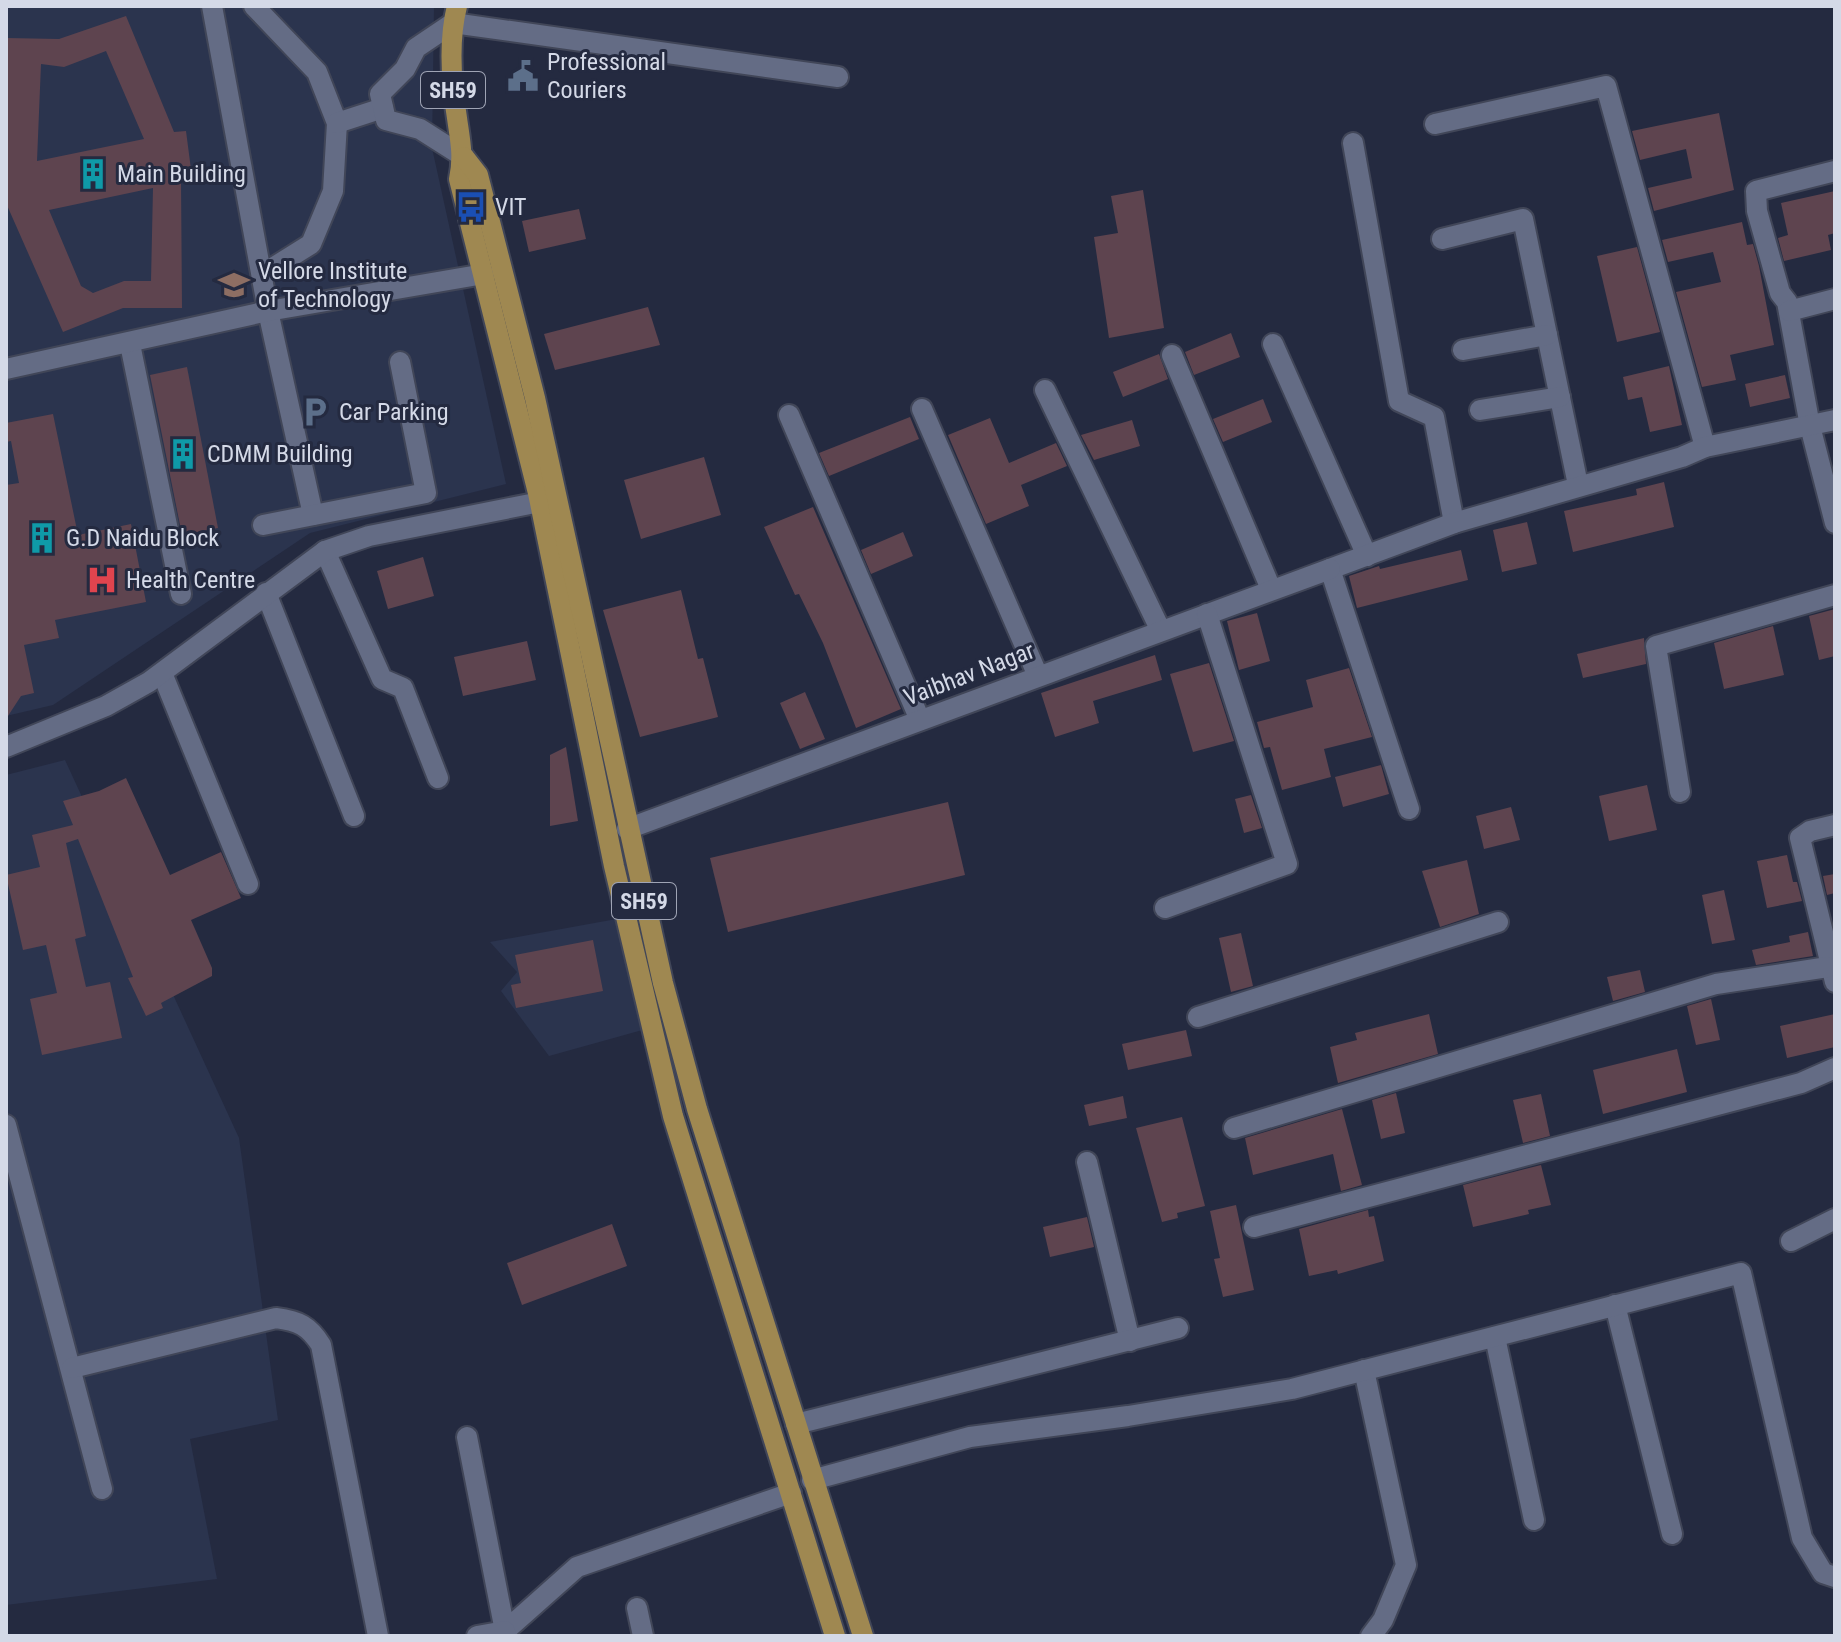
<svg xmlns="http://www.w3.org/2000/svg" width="1841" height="1642" viewBox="0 0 1841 1642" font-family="'Roboto Condensed',sans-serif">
	<rect width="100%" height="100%" fill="#242a40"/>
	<g fill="#2b344e">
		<polygon points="6,6 434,6 432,148 506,484 310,533 53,705 6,716"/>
		<polygon points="65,760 239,1138 278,1420 190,1439 217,1579 6,1605 6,775"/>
		<polygon points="622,918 646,1029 549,1056 501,991 517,972 490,942"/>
	</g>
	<g fill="#5e444f" fill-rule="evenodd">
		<path d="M 126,16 L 174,132 L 186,131 L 192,177 L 181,179 L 182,308 L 123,308 L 63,332 L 6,203 L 6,38 L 59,39 ZM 106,51 L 144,139 L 37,161 L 41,64 L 64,67 ZM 153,188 L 151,281 L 124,281 L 93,293 L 81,286 L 49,210 Z"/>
		<polygon points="1719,113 1734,190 1654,211 1648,188 1692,178 1686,149 1640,160 1632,131"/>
		<polygon points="1143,190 1164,328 1109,338 1094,237 1118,233 1111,196"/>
		<polygon points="1835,191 1835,233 1828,235 1831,250 1784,261 1778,238 1788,235 1781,203"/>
		<polygon points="579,209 586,239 529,252 522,221"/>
		<polygon points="1742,222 1747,245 1753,244 1759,266 1774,345 1730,355 1736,380 1702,387 1676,292 1721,282 1713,252 1668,262 1662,240"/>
		<polygon points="1637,247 1660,332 1617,342 1597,256"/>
		<polygon points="648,307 660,345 555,370 544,334"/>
		<polygon points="1231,333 1240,357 1194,375 1185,352"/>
		<polygon points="1159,354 1168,379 1123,397 1113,372"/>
		<polygon points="1669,366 1682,425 1650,432 1642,397 1628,400 1623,377"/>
		<polygon points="187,367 218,528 182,535 150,375"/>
		<polygon points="1785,375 1790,398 1750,407 1745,384"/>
		<polygon points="1263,399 1272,422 1223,442 1213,419"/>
		<polygon points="53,414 78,535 131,524 146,602 55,620 59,638 24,645 34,693 21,696 6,719 6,485 19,483 11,441 6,442 6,423"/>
		<polygon points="910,417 919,439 829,476 819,453"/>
		<polygon points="990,418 1009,463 1056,443 1067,466 1021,485 1029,506 986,524 948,435"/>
		<polygon points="1132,420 1140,446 1094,460 1081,435"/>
		<polygon points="704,457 721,515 641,539 624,480"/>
		<polygon points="1664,482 1674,527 1573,552 1564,511 1637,495 1636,489"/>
		<polygon points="813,507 901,709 856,728 823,643 799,594 795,595 764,527"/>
		<polygon points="1527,522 1537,564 1502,572 1493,530"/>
		<polygon points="903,532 913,556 871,574 861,550"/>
		<polygon points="1461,550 1468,580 1357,608 1349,576 1379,566 1380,569"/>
		<polygon points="423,557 434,596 388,609 377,571"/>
		<polygon points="681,590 698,659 703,658 718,717 640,737 603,610"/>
		<polygon points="1835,609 1835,656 1819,660 1809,616"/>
		<polygon points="1257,613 1270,661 1239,670 1227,621"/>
		<polygon points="1773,626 1784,675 1724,689 1714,643"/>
		<polygon points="1644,638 1646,664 1583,678 1577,654"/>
		<polygon points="527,641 536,680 463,696 454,657"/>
		<polygon points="1155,655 1162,680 1093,701 1099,723 1055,737 1041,693"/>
		<polygon points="1209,663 1234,741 1193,752 1170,674"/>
		<polygon points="1349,668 1372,737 1324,749 1331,777 1282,790 1270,747 1264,748 1257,722 1313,707 1306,680"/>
		<polygon points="805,692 825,739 800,749 780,703"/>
		<polygon points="566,747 578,821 550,826 550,755"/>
		<polygon points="1381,765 1389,794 1343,807 1335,777"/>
		<polygon points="126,778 170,875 221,852 241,898 191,920 212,968 212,976 161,1003 163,1008 146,1016 128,978 133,977 78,839 66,843 86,936 75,939 86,987 110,982 122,1038 42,1055 30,999 57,993 46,945 23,950 6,875 40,867 32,835 73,825 63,801 99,791"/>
		<polygon points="1647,785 1657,830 1609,841 1599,796"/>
		<polygon points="1251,795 1262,828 1244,833 1235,799"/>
		<polygon points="948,802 965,875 728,932 710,858"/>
		<polygon points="1511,807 1520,840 1484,849 1476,816"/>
		<polygon points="1787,855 1793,882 1797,882 1802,901 1767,908 1757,861"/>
		<polygon points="1467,860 1479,914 1440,927 1422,871"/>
		<polygon points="1835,874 1835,893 1827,895 1823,876"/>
		<polygon points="1724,890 1735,940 1712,944 1702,895"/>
		<polygon points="1808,932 1813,956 1756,965 1752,950 1790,942 1789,936"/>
		<polygon points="1241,933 1253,986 1231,992 1219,938"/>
		<polygon points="593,940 603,991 516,1008 511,985 521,983 515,955"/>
		<polygon points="1640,970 1645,992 1613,1001 1607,977"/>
		<polygon points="1711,999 1720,1040 1696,1045 1687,1006"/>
		<polygon points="1429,1014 1438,1054 1338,1083 1330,1047 1357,1040 1355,1033"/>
		<polygon points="1835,1014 1835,1047 1787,1058 1780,1026"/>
		<polygon points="1186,1030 1192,1056 1128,1070 1122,1044"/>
		<polygon points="1677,1049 1687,1092 1603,1114 1593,1070"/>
		<polygon points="1396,1093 1405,1133 1381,1139 1372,1100"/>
		<polygon points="1541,1094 1550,1136 1523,1143 1513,1100"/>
		<polygon points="1123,1096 1127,1118 1089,1126 1084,1105"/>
		<polygon points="1342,1109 1362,1185 1341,1191 1333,1154 1253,1175 1245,1138"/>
		<polygon points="1182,1117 1205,1206 1177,1213 1178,1218 1162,1222 1136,1128"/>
		<polygon points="1541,1165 1551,1205 1528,1210 1529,1214 1473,1227 1463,1185"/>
		<polygon points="1236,1205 1254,1290 1223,1297 1214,1259 1220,1258 1210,1211"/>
		<polygon points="1368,1210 1369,1217 1374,1216 1384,1261 1338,1274 1337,1270 1309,1276 1299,1229"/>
		<polygon points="1087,1217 1094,1247 1050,1257 1043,1227"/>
		<polygon points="612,1224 627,1266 522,1305 507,1263"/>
	</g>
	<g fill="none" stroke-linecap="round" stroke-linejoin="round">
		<defs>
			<g id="minor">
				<polyline points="212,6 268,311 313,515"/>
				<polyline points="254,6 317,72 337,123 333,191 311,244 263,274"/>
				<polyline points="337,123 383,108"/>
				<polyline points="1435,124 1606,86 1705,447"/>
				<polyline points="1353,143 1399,401 1434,417 1454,523"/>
				<polyline points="464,157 420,129 386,120 380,94 405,69 416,48 453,23 838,77"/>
				<polyline points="1835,171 1756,191 1757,211 1780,293 1787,302 1810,426 1835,523"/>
				<polyline points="1442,239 1523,219 1578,485"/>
				<polyline points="1789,311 1835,299"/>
				<polyline points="130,344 181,594"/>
				<polyline points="1273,344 1367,556"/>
				<polyline points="1463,350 1547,335"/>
				<polyline points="1172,355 1271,589"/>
				<polyline points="6,369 268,311 484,274"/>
				<polyline points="1045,390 1160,629"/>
				<polyline points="922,409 1038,676"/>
				<polyline points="1480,410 1560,397"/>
				<polyline points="789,415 920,720"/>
				<polyline points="263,525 426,493 400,362"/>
				<polyline points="325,551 382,679 403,688 438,778"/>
				<polyline points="266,593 354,816"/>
				<polyline points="162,673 248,884"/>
				<polyline points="6,747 106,706 149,682 325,551 369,536 555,499"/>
				<polyline points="1680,792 1656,646 1835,595"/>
				<polyline points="1409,809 1330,569 1454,523 1682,457 1705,447 1835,420"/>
				<polyline points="1835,825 1810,831 1800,838 1835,982"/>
				<polyline points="627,829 1330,569"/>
				<polyline points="1165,908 1287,864 1207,614"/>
				<polyline points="1198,1017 1498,922"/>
				<polyline points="6,1125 102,1489"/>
				<polyline points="1234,1128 1716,984 1828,967"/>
				<polyline points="1087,1162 1130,1341"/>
				<polyline points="1254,1227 1801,1083 1835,1068"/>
				<polyline points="1791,1241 1835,1219"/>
				<polyline points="1615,1305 1672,1534"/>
				<polyline points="1495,1337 1534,1520"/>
				<path d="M 72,1368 L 276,1318 C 299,1321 309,1326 321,1345 L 378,1636"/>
				<polyline points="1364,1370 1406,1565 1383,1620 1371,1636"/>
				<polyline points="796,1424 1178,1328"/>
				<polyline points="467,1437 505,1631 577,1567 791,1493"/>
				<polyline points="812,1480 970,1437 1128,1416 1292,1389 1741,1273 1802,1538 1823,1573 1835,1577"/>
				<polyline points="637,1608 643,1636"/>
				<polyline points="477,1636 505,1631 506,1636"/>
			</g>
			<g id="major">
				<path d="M 457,6 C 448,42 451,81 457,118 C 460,140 464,156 459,179 L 538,493 L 614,866 L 673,1116 L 835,1636"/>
				<polyline points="464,157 478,175 535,398 663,983 697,1109 863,1636"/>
			</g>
		</defs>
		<use href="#minor" stroke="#414658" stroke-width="24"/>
		<use href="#major" stroke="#414658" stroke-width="24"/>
		<use href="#minor" stroke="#646c85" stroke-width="20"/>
		<use href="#major" stroke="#9f8851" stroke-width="20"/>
	</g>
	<defs>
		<symbol id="civic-bare" viewBox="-9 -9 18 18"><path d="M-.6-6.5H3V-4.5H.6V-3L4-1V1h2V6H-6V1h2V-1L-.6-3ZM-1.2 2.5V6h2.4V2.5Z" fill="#5c6f8a" stroke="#242a40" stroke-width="2.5" paint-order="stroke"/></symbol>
		<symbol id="building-bare" viewBox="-9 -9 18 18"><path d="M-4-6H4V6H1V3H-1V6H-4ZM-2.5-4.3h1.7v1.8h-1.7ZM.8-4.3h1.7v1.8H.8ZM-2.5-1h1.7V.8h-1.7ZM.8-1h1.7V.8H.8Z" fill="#0f9aa8" stroke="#242a40" stroke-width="2.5" paint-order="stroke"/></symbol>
		<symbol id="bus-bare" viewBox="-9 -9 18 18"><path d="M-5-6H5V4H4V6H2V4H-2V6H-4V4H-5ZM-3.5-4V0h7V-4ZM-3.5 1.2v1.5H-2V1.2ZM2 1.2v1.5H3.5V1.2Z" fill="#1a4fb4" stroke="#242a40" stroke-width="2.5" paint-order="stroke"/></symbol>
		<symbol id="university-bare" viewBox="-9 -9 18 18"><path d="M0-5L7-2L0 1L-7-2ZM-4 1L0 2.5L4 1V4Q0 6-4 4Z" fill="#8d6e63" stroke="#242a40" stroke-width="2.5" paint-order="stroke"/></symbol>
		<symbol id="parking-bare" viewBox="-9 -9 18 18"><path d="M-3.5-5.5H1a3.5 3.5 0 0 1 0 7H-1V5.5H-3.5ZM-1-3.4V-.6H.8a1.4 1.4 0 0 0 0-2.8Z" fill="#5c6f8a" stroke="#242a40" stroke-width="2.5" paint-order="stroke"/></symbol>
		<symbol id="hospital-bare" viewBox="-9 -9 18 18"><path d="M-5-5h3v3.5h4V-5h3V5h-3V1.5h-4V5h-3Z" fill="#e0444e" stroke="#242a40" stroke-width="2.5" paint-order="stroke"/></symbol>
	</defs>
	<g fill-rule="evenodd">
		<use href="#civic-bare" x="501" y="54" width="44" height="44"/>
		<use href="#building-bare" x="71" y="152" width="44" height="44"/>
		<use href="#bus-bare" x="449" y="185" width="44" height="44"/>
		<use href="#university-bare" x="212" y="263" width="44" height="44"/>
		<use href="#parking-bare" x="293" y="390" width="44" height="44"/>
		<use href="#building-bare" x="161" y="432" width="44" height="44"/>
		<use href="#building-bare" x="20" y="516" width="44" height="44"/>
		<use href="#hospital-bare" x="80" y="558" width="44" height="44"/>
	</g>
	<g text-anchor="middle" stroke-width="6" stroke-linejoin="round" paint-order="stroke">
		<g fill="#242a40" stroke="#9fa4b5" stroke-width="2">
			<rect x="421" y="72" width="64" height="36" rx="6"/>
			<rect x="612" y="883" width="64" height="36" rx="6"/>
		</g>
		<g font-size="22" font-weight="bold" fill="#d4d9e7">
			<text x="453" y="98">SH59</text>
			<text x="644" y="909">SH59</text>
		</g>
		<g font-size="24" fill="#d4d9e7" stroke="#242a40" text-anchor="start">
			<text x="547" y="70">Professional<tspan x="547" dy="28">Couriers</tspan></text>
			<text x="117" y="182">Main Building</text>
			<text x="495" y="215">VIT</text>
			<text x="258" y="279">Vellore Institute<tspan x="258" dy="28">of Technology</tspan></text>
			<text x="339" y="420">Car Parking</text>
			<text x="207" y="462">CDMM Building</text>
			<text x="66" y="546">G.D Naidu Block</text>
			<text x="126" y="588">Health Centre</text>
		</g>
		<g font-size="24" fill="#d4d9e7" stroke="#242a40">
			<text transform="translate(969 674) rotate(-21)" y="8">Vaibhav Nagar</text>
		</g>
	</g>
	<rect width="1841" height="1642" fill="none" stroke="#d4d9e7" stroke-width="16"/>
</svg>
